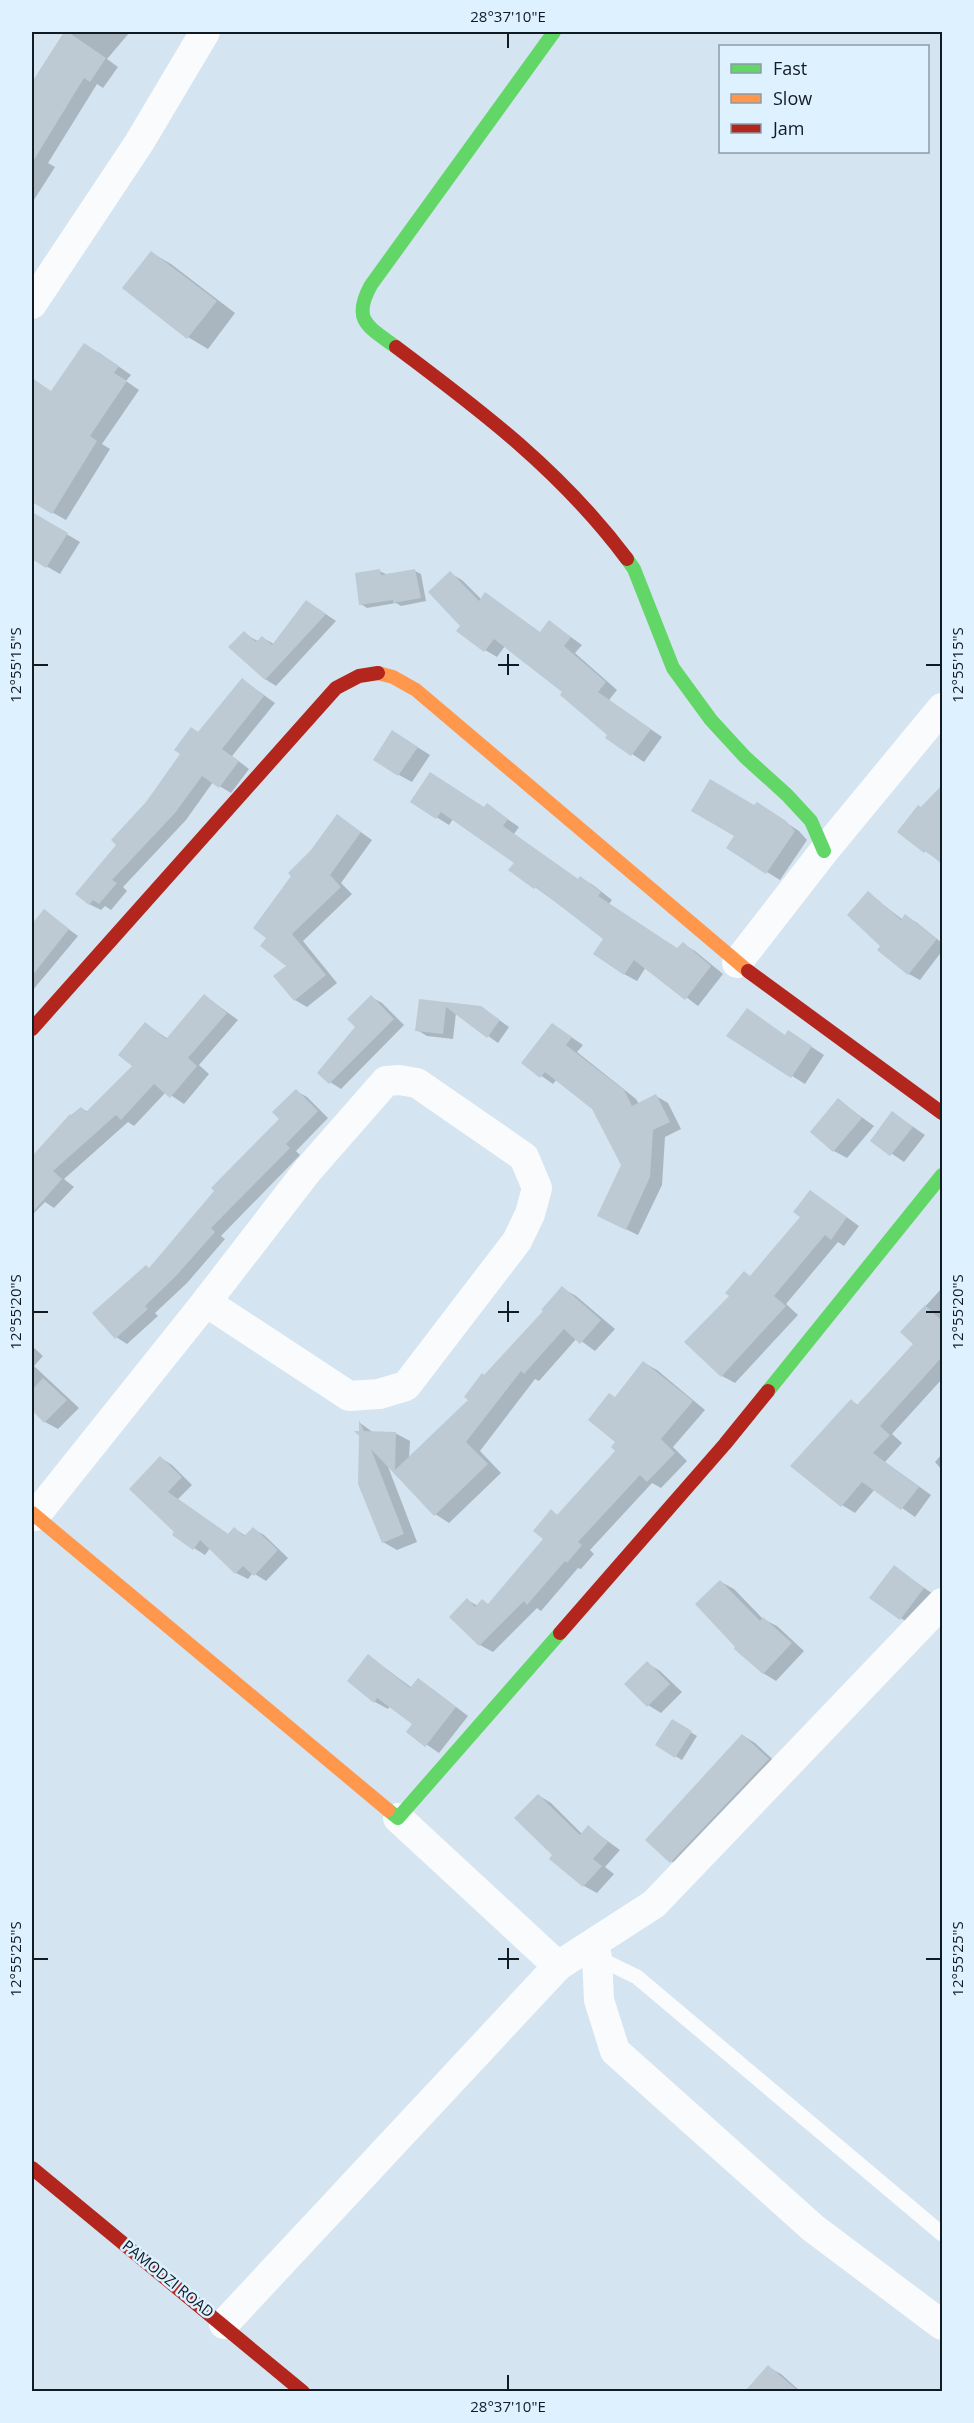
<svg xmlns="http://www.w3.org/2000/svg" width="974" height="2423" viewBox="0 0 974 2423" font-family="'Open Sans',sans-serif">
	<rect width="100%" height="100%" fill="#d4e4f0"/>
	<g fill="#0003">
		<polygon points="66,32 70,34 72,32 130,32 107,59 118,67 103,88 97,84 48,163 55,167 32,203 32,117 34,113 32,112 32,106 38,95 32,91 32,84"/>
		<polygon points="152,253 171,264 235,313 208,349 188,337"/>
		<polygon points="98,352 131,375 126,381 139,390 102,444 110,449 66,520 32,501 40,487 32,483 32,416 34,411 32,410 32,390 36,383 52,392"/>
		<polygon points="36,516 80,542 60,574 32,558 32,524"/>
		<polygon points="379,571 386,574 415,571 421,574 426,601 401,606 396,603 367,608 361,604"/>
		<polygon points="450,573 462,580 482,600 541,633 550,622 582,645 575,653 617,690 609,700 662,737 644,762 607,737 609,734 565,691 505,646 497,657 485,650 462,626"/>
		<polygon points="317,608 336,621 276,686 265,679 244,633 259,642 263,638 274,644"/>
		<polygon points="243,680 275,703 232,756 249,769 231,793 213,782 186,820 123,887 127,891 111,910 105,906 101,910 89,904 118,844 199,733"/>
		<polygon points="406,740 430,755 412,782 399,775"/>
		<polygon points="942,787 942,863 899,832"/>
		<polygon points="412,802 485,809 487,805 519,827 514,834 579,880 581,878 593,885 612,900 609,904 678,950 683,944 695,951 723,974 698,1006 646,967 637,981 624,974 605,938 535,887 516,863 453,819 449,825"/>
		<polygon points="755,807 770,812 799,831 807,840 780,880 767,872"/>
		<polygon points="338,816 372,840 341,883 352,894 303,941 337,983 307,1007 295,1000 289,966 268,938 293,876"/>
		<polygon points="868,893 903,920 905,916 916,922 942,943 942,951 920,980 909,974 882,945"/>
		<polygon points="44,911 78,936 32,991 32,927"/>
		<polygon points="205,996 238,1020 199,1065 209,1074 184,1104 166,1092 134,1126 128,1122 64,1179 74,1187 54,1208 45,1202 32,1215 32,1160 70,1116 81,1108 88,1112 134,1066 146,1024 168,1039"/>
		<polygon points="371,997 382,1003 404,1025 341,1089 330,1082"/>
		<polygon points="420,1000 481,1007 509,1027 498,1043 456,1013 453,1039 427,1036 417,1030"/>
		<polygon points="552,1024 583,1045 577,1052 636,1099 639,1104 656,1096 668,1103 681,1129 665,1137 662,1185 638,1235 611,1222 623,1165 594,1108 557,1079 553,1084 523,1063"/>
		<polygon points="728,1036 786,1036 801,1040 824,1055 805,1084"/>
		<polygon points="296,1091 307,1097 328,1118 296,1151 300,1155 221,1236 225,1239 187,1283 155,1313 158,1316 127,1344 116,1337 150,1269 281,1119"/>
		<polygon points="838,1100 874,1126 847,1158 834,1151"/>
		<polygon points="893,1113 925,1135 904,1162 872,1140"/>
		<polygon points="823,1200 859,1226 844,1246 838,1242 786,1304 798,1315 735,1383 722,1376"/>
		<polygon points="562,1288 576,1296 615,1329 595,1351 577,1338 539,1381 535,1379 480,1451 501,1473 449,1523 435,1514 387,1464 417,1542 397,1550 383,1542 360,1433 360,1423 374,1433 395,1433 410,1441 409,1458 470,1400 484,1377 545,1311"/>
		<polygon points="942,1288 942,1379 892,1434 902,1443 885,1462 931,1495 915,1517 875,1489 855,1513 842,1505 851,1401 858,1405 916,1344 902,1332"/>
		<polygon points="32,1346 43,1356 34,1366 79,1408 58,1429 45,1422 32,1408 36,1401 32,1397"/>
		<polygon points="644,1363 657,1370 705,1410 673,1447 687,1461 661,1488 652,1483 590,1550 594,1554 581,1569 578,1568 541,1611 537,1608 493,1652 480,1645 467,1600 478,1606 489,1605 545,1539 551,1511 559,1516 617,1451 616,1398"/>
		<polygon points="942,1454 942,1470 935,1462"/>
		<polygon points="161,1458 172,1465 192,1485 178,1499 229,1535 235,1529 246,1536 253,1529 264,1535 288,1558 266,1581 253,1573 248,1579 236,1573 210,1548 205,1555 194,1548 176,1532"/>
		<polygon points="894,1567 936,1596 914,1627 872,1598"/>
		<polygon points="721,1582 734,1589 763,1619 777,1626 804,1651 776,1681 763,1673"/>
		<polygon points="369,1656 412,1688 418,1680 431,1688 468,1716 439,1753 408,1732 414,1724 390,1706 388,1709 375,1702"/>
		<polygon points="647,1663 660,1671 682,1692 661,1713 648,1705"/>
		<polygon points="672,1721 697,1736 682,1760 657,1745"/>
		<polygon points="742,1735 755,1743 781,1767 684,1869 671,1861"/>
		<polygon points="538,1795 551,1803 582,1834 588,1827 620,1850 605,1867 614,1874 597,1893 584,1886 554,1855"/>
		<polygon points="768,2367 781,2374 801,2392 746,2392"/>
	</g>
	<g fill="#bdcad3">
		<polygon points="64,32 68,32 106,58 90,82 84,78 32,163 32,82"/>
		<polygon points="151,251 217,301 187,339 122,288"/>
		<polygon points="84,343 119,366 114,373 127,381 90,436 97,441 52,514 32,502 32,378 51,391"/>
		<polygon points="32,512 68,533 46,568 32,559"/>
		<polygon points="380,569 381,575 415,569 421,598 393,603 393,600 359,605 355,573"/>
		<polygon points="450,571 479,601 485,592 540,632 549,620 571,637 564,646 606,682 598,692 651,729 631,756 605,738 607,735 560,695 562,692 494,639 484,652 456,631 460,626 428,592"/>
		<polygon points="306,600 326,614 265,680 228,647 244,631 256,642 262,636 272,645"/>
		<polygon points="242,678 264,696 222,749 239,761 219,788 202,776 175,813 112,880 117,883 99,904 93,900 89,905 75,894 116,845 111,840 146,802 180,754 174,750 191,727 198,732"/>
		<polygon points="392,730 418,747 398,776 373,760"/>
		<polygon points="430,772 484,807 487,803 508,819 503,826 578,879 580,876 601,892 598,896 677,948 683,942 711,966 685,1000 634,960 624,975 593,954 603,939 536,887 534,889 508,870 514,863 441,812 436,819 410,802"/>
		<polygon points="710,779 754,805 757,802 786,821 795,831 766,874 726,848 734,836 691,811"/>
		<polygon points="942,785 942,864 926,851 924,853 897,832 918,805 921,807"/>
		<polygon points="337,814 361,832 330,875 341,887 292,934 326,975 294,1001 273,976 286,966 260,946 266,938 253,928 291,876 288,873 311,850"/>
		<polygon points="868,891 901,920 905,914 937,939 908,975 877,950 880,946 847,915"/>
		<polygon points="44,909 69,929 32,976 32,924"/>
		<polygon points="204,994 227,1013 188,1058 197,1066 170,1098 154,1084 121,1120 116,1115 53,1171 62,1179 32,1213 32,1152 34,1154 70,1114 71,1115 81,1107 86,1112 132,1066 118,1055 145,1022 166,1039"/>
		<polygon points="371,995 394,1019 329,1084 317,1073 355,1027 347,1019"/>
		<polygon points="419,999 481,1006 500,1020 487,1038 446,1007 443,1034 415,1031"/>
		<polygon points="747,1008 785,1035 788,1030 812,1046 791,1078 726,1036"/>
		<polygon points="552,1023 572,1037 566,1045 624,1090 632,1106 656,1094 670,1122 653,1130 650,1177 626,1230 597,1216 621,1165 592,1109 545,1072 540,1078 521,1063"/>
		<polygon points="296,1089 318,1111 286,1144 290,1148 211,1228 215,1232 176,1276 145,1306 148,1309 115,1339 92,1313 146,1265 149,1268 214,1191 211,1188 279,1119 272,1112"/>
		<polygon points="838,1098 862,1118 833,1152 810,1132"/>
		<polygon points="892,1111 913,1127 890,1156 870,1141"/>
		<polygon points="810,1190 847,1217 831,1240 825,1235 774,1296 786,1306 721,1377 684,1342 729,1296 725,1293 744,1271 750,1276 800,1217 793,1212"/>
		<polygon points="562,1286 601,1320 580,1344 564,1329 524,1374 521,1371 466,1442 488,1464 434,1516 371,1449 404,1534 382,1543 358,1484 359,1436 354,1431 359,1431 359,1420 364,1431 396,1432 395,1470 468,1400 464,1397 482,1373 484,1375 543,1311 541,1310"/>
		<polygon points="925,1305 942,1321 942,1357 880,1426 890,1435 873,1453 919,1487 901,1510 862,1482 841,1507 790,1466 851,1399 857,1405 913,1344 900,1332"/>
		<polygon points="643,1361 693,1401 661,1439 675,1453 647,1482 640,1475 578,1542 582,1545 567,1563 565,1561 527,1605 524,1601 479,1646 449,1617 467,1598 475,1607 482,1599 488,1604 543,1539 533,1531 551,1509 557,1515 615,1451 611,1447 615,1442 588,1420 609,1393 615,1397"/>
		<polygon points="43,1378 67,1400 44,1423 32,1410 32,1390"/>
		<polygon points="160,1456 182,1477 168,1492 228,1534 234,1527 244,1536 253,1527 278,1550 254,1576 243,1566 235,1574 200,1540 193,1550 172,1535 174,1532 129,1489"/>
		<polygon points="894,1565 924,1588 900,1620 869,1598"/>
		<polygon points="720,1580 760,1621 763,1617 792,1643 763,1674 734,1649 735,1647 695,1604"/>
		<polygon points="368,1654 410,1688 418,1678 456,1707 425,1747 406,1732 412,1724 377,1698 374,1703 347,1681"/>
		<polygon points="647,1661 670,1684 647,1707 624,1684"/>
		<polygon points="672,1719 692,1731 675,1758 655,1745"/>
		<polygon points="742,1734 769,1759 670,1863 645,1840"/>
		<polygon points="538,1794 580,1835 588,1825 608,1842 593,1859 602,1866 583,1887 549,1859 552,1855 514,1818"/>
		<polygon points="768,2365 798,2391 745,2391"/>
	</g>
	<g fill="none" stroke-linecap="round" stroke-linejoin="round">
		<polyline stroke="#f9fbfd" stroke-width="15" points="594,1956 637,1977 942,2234"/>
		<g stroke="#f9fbfd" stroke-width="30">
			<polyline points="32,304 139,143 205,32"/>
			<polyline points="737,963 824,851 942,708"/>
			<polygon points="399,1080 417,1083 524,1157 537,1188 530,1214 517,1241 406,1386 379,1394 349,1396 206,1302 308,1170 386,1081"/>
			<polyline points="35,1516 206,1302"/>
			<polyline points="597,1957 599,2000 615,2051 813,2228 942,2325"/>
			<polyline points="558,1966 654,1904 942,1603"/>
			<polyline points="224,2324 558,1966 398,1818"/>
		</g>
		<g stroke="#63d668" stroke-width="14">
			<path d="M 396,347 C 369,327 351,321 371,285 L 554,32"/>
			<polyline points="627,559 634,569 673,668 711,720 745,757 787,795 811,821 824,851"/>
			<polyline points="768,1391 942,1175"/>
			<polyline points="388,1810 398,1818 560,1633"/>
		</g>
		<g stroke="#ff974d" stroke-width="14">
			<polyline points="378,673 393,677 416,690 748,971"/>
			<polyline points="32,1513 388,1810"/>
		</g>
		<g stroke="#b3261e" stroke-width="14">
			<path d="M 396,347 C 483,412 562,472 627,559"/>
			<polyline points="748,971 942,1113"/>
			<polyline points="32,1029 336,688 359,676 378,673"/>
			<polyline points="560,1633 725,1444 768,1391"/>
			<polyline points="32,2168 303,2392"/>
		</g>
	</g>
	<path fill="none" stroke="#101b24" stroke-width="2" d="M 508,33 L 508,48M 508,654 L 508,675M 33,665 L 48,665M 498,665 L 519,665M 926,665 L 941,665M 508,1301 L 508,1322M 33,1312 L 48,1312M 498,1312 L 519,1312M 926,1312 L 941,1312M 508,1948 L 508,1969M 33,1959 L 48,1959M 498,1959 L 519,1959M 926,1959 L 941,1959M 508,2375 L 508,2390"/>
	<g text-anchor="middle" stroke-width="5" stroke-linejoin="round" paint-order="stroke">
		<g font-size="15" fill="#101b24" stroke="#def1ff">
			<text transform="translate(168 2279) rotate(39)" y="5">PAMODZI ROAD</text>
		</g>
	</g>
	<rect width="974" height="2423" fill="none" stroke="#def1ff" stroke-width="66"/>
	<rect x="719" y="45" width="210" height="108" fill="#def1ff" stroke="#8c9ba7" stroke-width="1.5"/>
	<rect x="731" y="64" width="30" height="9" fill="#63d668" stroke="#8c9ba7" stroke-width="1.5"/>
	<text x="773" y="75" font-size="18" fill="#101b24">Fast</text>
	<rect x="731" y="94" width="30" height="9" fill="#ff974d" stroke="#8c9ba7" stroke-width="1.5"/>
	<text x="773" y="105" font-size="18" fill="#101b24">Slow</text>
	<rect x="731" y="124" width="30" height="9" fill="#b3261e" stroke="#8c9ba7" stroke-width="1.5"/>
	<text x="773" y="135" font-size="18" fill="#101b24">Jam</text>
	<rect x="33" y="33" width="908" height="2357" fill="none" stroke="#101b24" stroke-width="2"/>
	<g font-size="15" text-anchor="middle" fill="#101b24">
		<text x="508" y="22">28°37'10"E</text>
		<text transform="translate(16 665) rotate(-90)" y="5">12°55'15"S</text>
		<text transform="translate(958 665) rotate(-90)" y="5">12°55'15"S</text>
		<text transform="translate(16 1312) rotate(-90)" y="5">12°55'20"S</text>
		<text transform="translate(958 1312) rotate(-90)" y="5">12°55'20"S</text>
		<text transform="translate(16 1959) rotate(-90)" y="5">12°55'25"S</text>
		<text transform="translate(958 1959) rotate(-90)" y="5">12°55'25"S</text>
		<text x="508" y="2412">28°37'10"E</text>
	</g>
</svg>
